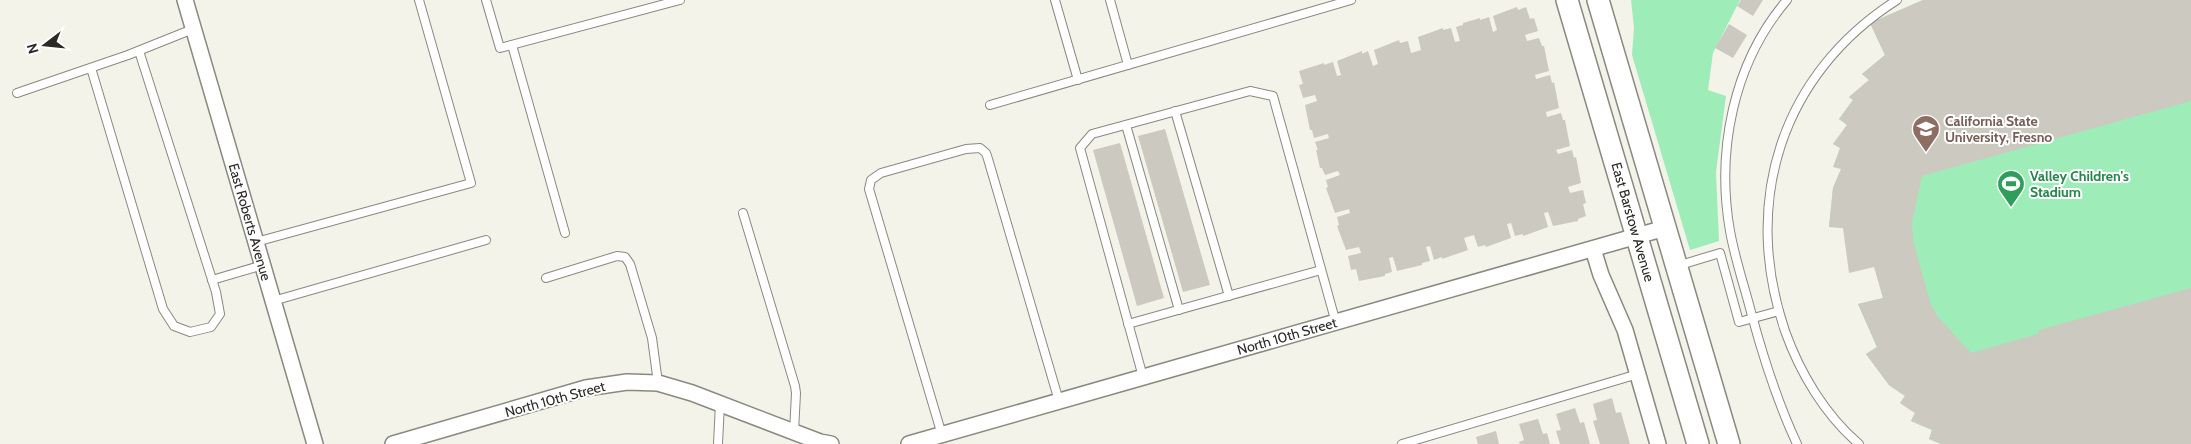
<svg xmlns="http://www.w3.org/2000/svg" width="2191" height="444" viewBox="0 0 2191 444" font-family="Cabin,sans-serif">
	<rect width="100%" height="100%" fill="#f4f3e9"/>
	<g fill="#9eecb8">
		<polygon points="1631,0 1740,0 1713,53 1708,90 1726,96 1716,172 1719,241 1690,250 1632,55 1634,27"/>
		<polygon points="1923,0 2191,0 2191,444 1941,444 1929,439 1932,430 1911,421 1915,413 1900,403 1905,396 1889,385 1866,354 1877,347 1858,304 1883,298 1875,267 1843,228 1829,227 1833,188 1841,169 1840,148 1833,144 1847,125 1839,119 1853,100 1849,97 1869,80 1862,74 1885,55 1870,23"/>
	</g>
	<g fill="#cbc9c0">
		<polygon points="1741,0 1763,0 1753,16 1737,6"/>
		<polygon points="1923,0 2191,0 2191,101 1922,176 1912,222 1913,240 1930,302 1938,317 1971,353 2038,334 2039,330 2191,288 2191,444 1941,444 1929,439 1932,430 1911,421 1915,413 1900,403 1905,396 1889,385 1866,354 1877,347 1858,304 1883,298 1874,267 1849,273 1843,228 1829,227 1833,188 1841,169 1833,167 1840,148 1833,144 1847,125 1839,119 1853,100 1849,97 1869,80 1862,74 1885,55 1870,23"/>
		<polygon points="1517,7 1518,10 1526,7 1530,19 1534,18 1538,31 1525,35 1527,41 1539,38 1542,46 1544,46 1549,71 1535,75 1536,79 1550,75 1552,83 1554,82 1559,108 1546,112 1547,117 1561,113 1563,120 1565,120 1570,146 1556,150 1558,154 1572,150 1574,158 1576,157 1581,183 1568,187 1570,193 1583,190 1586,203 1583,204 1586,216 1578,219 1578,221 1553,226 1548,212 1544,213 1548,227 1523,236 1523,234 1515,236 1511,223 1507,224 1511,238 1486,247 1485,245 1478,247 1474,235 1464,238 1468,250 1442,259 1442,257 1434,260 1430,246 1426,247 1430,261 1422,263 1422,265 1397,271 1393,257 1389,258 1392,272 1385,274 1385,276 1359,281 1356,269 1351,270 1348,256 1361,253 1359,247 1346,250 1337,226 1339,225 1337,217 1350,213 1349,209 1335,213 1326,188 1328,187 1326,180 1340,175 1338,171 1325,175 1322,168 1320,168 1316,150 1318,150 1315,142 1329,138 1328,134 1314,138 1312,130 1310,130 1305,105 1317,101 1315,95 1303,98 1299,85 1303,84 1299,71 1324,63 1324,65 1333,62 1337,76 1341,75 1337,61 1362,51 1362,54 1368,51 1373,66 1378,64 1374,50 1399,40 1400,43 1408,41 1411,53 1421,50 1418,37 1443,28 1443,30 1451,28 1455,42 1460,41 1456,27 1463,25 1463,23 1480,18 1480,20 1489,17 1493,32 1497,30 1493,16"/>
		<polygon points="1729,24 1747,35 1733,58 1715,48"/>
		<polygon points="1165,129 1210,285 1183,292 1138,136"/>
		<polygon points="1120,143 1164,298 1137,306 1093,150"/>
		<polygon points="1612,398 1616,413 1621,412 1630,444 1600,444 1593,421 1597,420 1593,404"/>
		<polygon points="1575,408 1580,423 1584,422 1590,444 1560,444 1556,431 1561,430 1556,414"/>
		<polygon points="1538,419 1543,434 1547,433 1550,444 1520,444 1519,442 1524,440 1519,424"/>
		<polygon points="1496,431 1499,444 1478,444 1476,437"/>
	</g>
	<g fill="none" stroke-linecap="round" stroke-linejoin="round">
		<defs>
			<g id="service">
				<polyline points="486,0 500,48 680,0"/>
				<polyline points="1055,0 1078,80"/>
				<polyline points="1110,0 1128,65"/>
				<path d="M 1787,0 C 1733,63 1716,151 1730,231 C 1735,259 1744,285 1751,312 C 1763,357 1777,401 1797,444"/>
				<polyline points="512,45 565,233"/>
				<polyline points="91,68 163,309 174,326 190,332 211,327 220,314 216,292 139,51"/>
				<polyline points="17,93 128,55 193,29"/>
				<polyline points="990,105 1351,0"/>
				<polyline points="1175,111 1229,296"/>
				<polyline points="1126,125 1179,310"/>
				<polyline points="743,213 795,386 796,393 794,432"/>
				<polyline points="256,242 471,183 419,0"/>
				<polyline points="1677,266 1720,253 1739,322 1779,311"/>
				<polyline points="546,278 617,256 625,257 630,264 652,338 658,383"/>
				<polyline points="212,280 263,265"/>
				<polyline points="273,301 486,240"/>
				<polyline points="1128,324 1321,270"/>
				<polyline points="1143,377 1080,148 1092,134 1250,91 1273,96 1336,323"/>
				<polyline points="942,435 869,189 871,180 881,173 966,149 980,148 986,153 988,159 1059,401"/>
				<polyline points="718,444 720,403"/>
				<polyline points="1402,444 1638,374"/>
				<path d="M 1859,444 C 1825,415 1800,373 1785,331 C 1741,202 1781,74 1897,0"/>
			</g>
			<g id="minor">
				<polyline points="185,0 315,444"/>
				<polyline points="1593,249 1601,275 1625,330 1658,444"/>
				<polyline points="393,444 586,388 627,382 658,383 692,393 820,442 831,444"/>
				<polyline points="909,444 1665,228"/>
			</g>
			<g id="secondary">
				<polyline points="1567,0 1698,444"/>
				<polyline points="1598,0 1729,444"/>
			</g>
		</defs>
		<use href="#service" stroke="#8a8980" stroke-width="10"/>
		<use href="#minor" stroke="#8a8980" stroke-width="18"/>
		<use href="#secondary" stroke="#8a8980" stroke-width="24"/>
		<use href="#service" stroke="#fff" stroke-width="8"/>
		<use href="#minor" stroke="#fff" stroke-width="15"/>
		<use href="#secondary" stroke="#fff" stroke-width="21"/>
	</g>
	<defs>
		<symbol id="university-pin" viewBox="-11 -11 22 30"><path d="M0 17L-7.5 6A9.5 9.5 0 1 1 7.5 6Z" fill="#8d6e63" stroke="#fff"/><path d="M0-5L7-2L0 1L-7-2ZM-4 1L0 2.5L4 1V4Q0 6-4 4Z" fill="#fff"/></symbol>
		<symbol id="stadium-pin" viewBox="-11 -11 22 30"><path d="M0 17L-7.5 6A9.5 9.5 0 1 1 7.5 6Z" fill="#2e9e5b" stroke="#fff"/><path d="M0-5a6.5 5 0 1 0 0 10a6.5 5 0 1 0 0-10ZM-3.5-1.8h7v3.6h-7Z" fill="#fff"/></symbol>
	</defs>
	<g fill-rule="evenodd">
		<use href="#university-pin" x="1910" y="113" width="32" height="43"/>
		<use href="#stadium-pin" x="1995" y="168" width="32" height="43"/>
	</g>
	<g text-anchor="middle" stroke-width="4" stroke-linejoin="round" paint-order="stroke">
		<g font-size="14" font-weight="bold" fill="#785e54" stroke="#fff" text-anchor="start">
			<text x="1945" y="126">California State<tspan x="1945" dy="16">University, Fresno</tspan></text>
		</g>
		<g font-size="14" font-weight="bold" fill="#27864d" stroke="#fff" text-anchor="start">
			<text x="2030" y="181">Valley Children's<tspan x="2030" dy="16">Stadium</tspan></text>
		</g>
		<g font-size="14" fill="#2b2a26" stroke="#fff">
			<text transform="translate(250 222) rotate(74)" y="5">East Roberts Avenue</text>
			<text transform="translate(1633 222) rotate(74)" y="5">East Barstow Avenue</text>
			<text transform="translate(1287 336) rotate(-16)" y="5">North 10th Street</text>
			<text transform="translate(555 399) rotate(-15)" y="5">North 10th Street</text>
		</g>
	</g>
	<g transform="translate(45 45) rotate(254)" stroke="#ffffff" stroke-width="4" paint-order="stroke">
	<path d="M0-4L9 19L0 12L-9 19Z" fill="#2b2a26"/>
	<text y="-8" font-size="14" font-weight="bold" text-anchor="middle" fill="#2b2a26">N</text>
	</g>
</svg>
